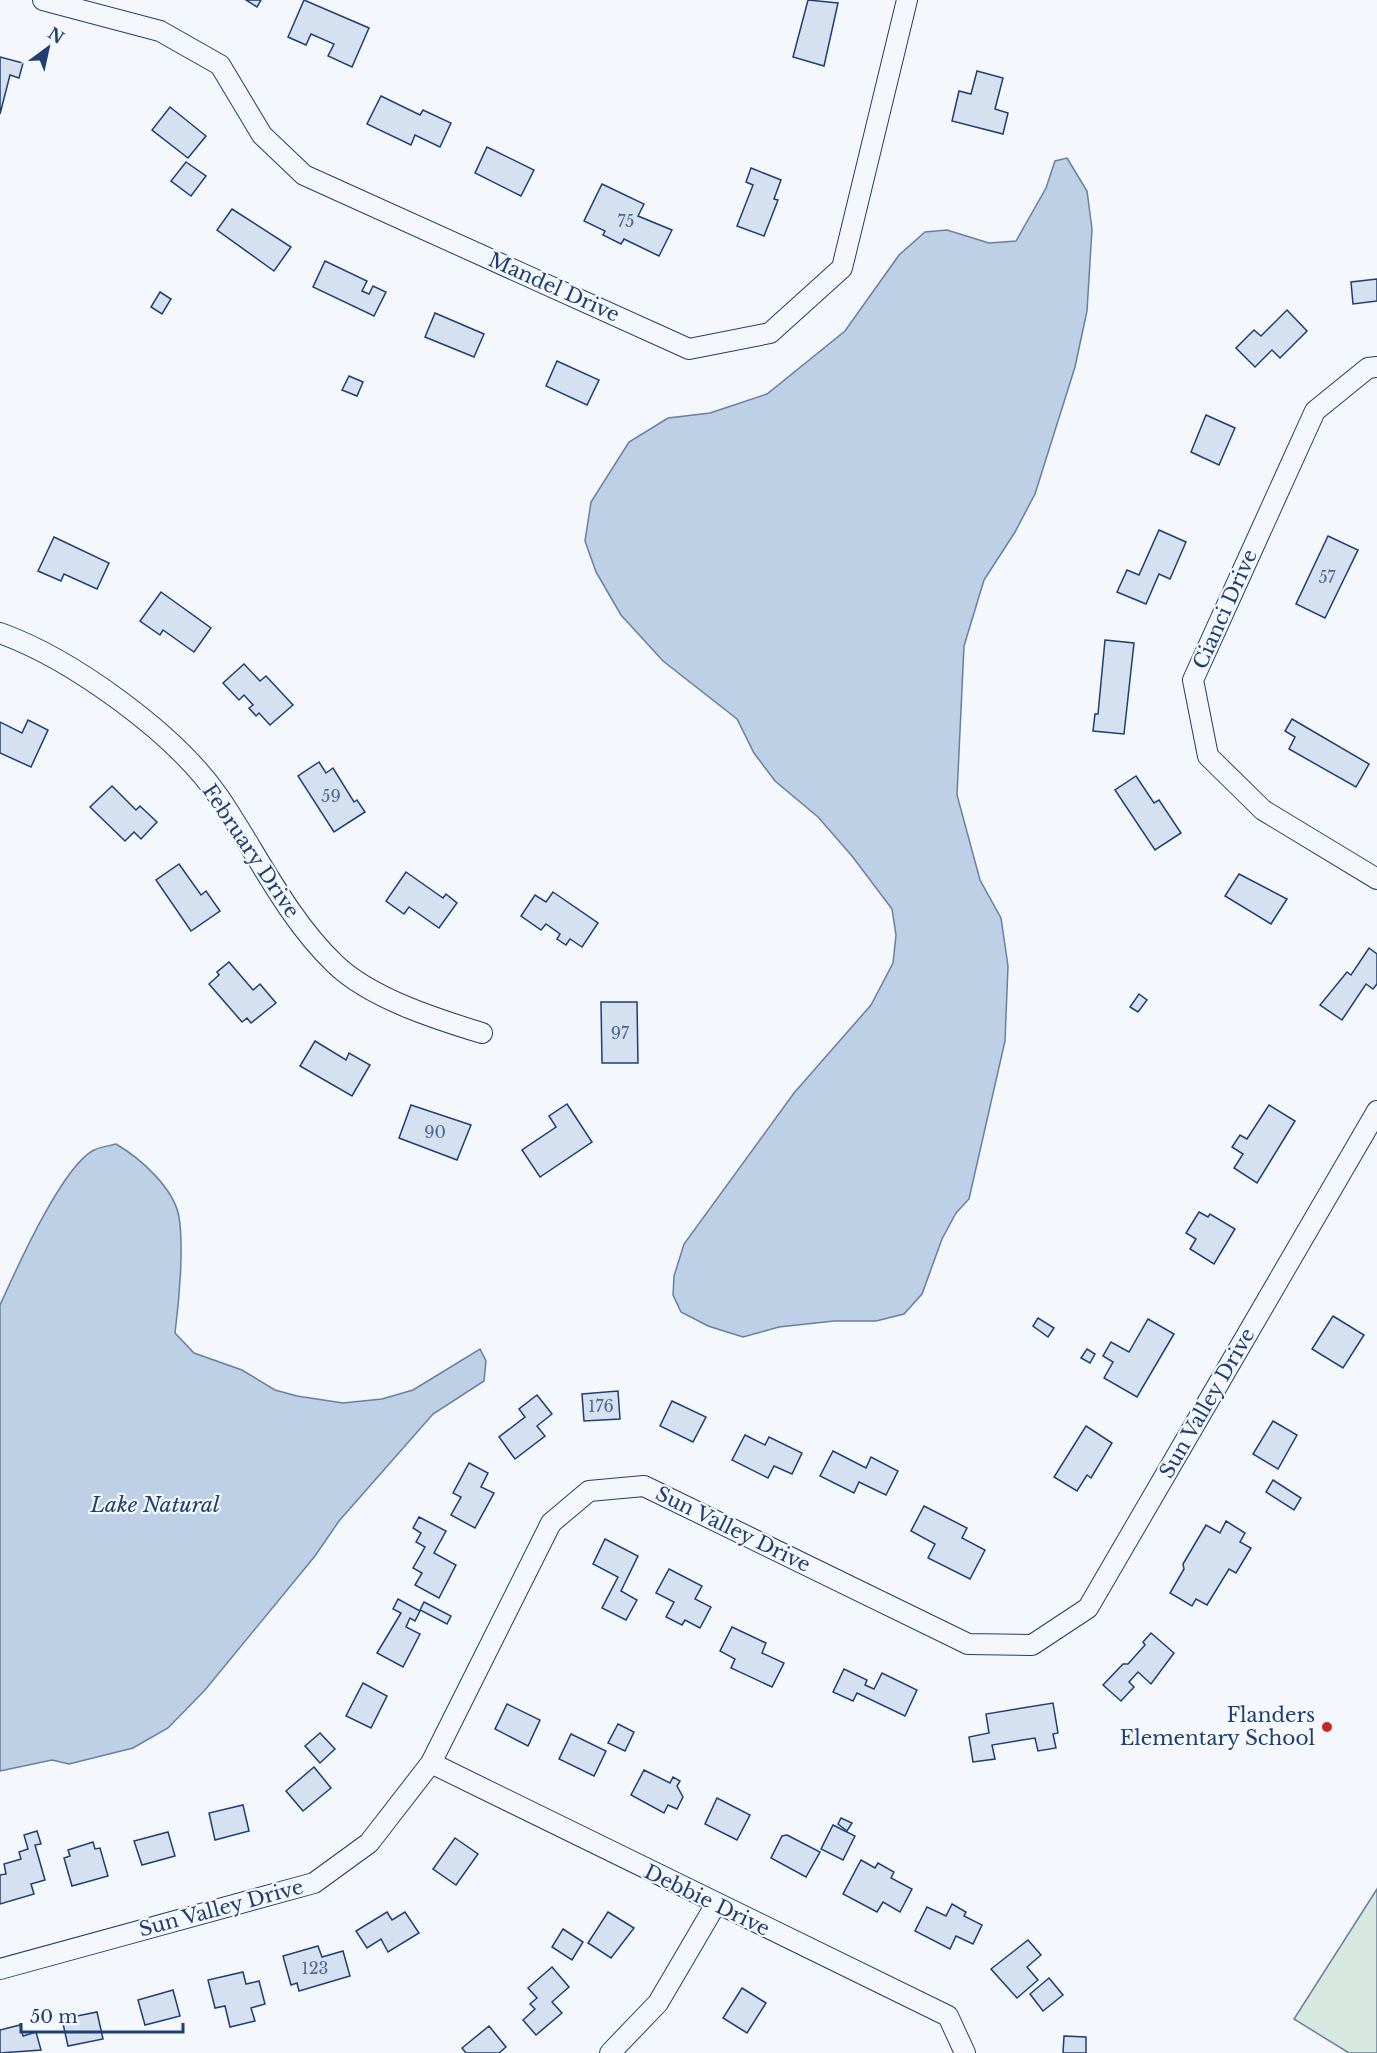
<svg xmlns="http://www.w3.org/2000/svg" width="1377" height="2053" viewBox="0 0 1377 2053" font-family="'Libre Baskerville',serif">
	<rect width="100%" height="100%" fill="#f4f7fb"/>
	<polygon fill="#d7e8df" stroke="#687fa3" stroke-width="1.5" points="1377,1889 1377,2053 1349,2053 1294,2019"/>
	<g fill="#bed0e5" stroke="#687fa3" stroke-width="1.5">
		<polygon points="1067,158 1087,191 1092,229 1087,311 1075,367 1035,494 1015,532 984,580 964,646 957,795 980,880 1001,918 1008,966 1005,1041 969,1199 956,1213 942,1239 922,1294 904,1314 876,1321 834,1321 779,1327 743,1337 708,1326 681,1312 673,1295 674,1276 684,1244 794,1093 871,1005 893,963 896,935 892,909 852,856 818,817 775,781 754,753 737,719 663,661 621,615 596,572 585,541 591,502 629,442 668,418 710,413 767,394 845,331 899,255 925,232 947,230 989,243 1016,241 1046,188 1055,161"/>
		<path d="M 116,1144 C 140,1158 174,1188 179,1217 C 184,1247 179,1302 175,1333 L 194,1353 L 242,1370 L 275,1390 L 297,1396 L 343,1403 L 382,1399 L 413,1390 L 480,1349 L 486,1361 L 484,1381 L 433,1414 L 339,1521 L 315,1556 L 205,1690 L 168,1728 L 133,1748 L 69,1764 L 52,1760 L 0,1771 L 0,1305 C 16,1270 62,1166 94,1150 C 100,1147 109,1146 116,1144 Z"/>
	</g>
	<g fill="#d5e0f0" stroke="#1d3f73" stroke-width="1.5">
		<polygon points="246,0 261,0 257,7"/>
		<polygon points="304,0 369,28 352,67 328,56 334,44 311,34 306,45 288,37"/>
		<polygon points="808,0 838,3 824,66 793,57"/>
		<polygon points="0,57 23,63 19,78 10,75 0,114"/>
		<polygon points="977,71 1003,78 995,109 1008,113 1003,134 952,121 959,91 971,94"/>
		<polygon points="381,96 420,115 423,110 451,123 440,147 415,135 411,145 367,124"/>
		<polygon points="170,107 206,136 188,158 152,130"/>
		<polygon points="487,147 534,170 521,196 475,173"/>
		<polygon points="186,162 206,176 191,196 171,181"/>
		<polygon points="751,168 781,180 774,199 778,200 764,236 737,226 753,185 746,182"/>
		<polygon points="602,184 644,204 638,216 672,230 659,256 624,239 621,244 603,235 605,231 584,221"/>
		<polygon points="232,209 291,247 274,271 217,230"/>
		<polygon points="325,261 367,281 362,291 369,294 373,286 386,292 374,316 313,287"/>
		<polygon points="1377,279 1377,301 1353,304 1351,282"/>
		<polygon points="160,292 171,299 162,314 151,307"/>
		<polygon points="1287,310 1307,331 1280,358 1272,350 1255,367 1236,348 1254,330 1261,336"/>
		<polygon points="435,313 484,334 474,357 425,337"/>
		<polygon points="557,361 599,380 587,405 546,386"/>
		<polygon points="349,376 363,382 357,396 342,390"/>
		<polygon points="1206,415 1235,428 1219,465 1191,452"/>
		<polygon points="1159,530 1186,542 1170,579 1159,574 1146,604 1117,592 1127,570 1139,575"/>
		<polygon points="1328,536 1358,550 1325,618 1296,604"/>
		<polygon points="54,537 109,563 97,589 64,574 61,581 38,571"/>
		<polygon points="161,592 211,628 194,652 163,630 160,635 140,621"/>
		<polygon points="1105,640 1134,643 1124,734 1093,731 1095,714 1098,714"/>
		<polygon points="244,664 260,681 266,676 293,705 270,725 259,713 256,716 249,708 253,705 244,695 239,700 223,683"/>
		<polygon points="1292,719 1369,764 1356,787 1289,749 1295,737 1285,731"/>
		<polygon points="28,720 48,730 31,767 0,753 0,722 22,733"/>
		<polygon points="319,762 326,773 333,768 354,802 357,800 365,812 334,832 298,776"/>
		<polygon points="1136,776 1154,803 1159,800 1181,833 1155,850 1115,790"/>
		<polygon points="112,786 136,810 140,806 157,822 141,839 134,832 125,841 90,807"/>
		<polygon points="179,864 201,895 206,891 220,911 191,931 156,880"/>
		<polygon points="406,872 443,898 446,894 457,903 439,928 409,907 404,914 386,901"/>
		<polygon points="1239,874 1287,899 1271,924 1225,896"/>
		<polygon points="553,892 598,923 582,947 570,939 566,945 557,939 560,934 546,924 541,930 521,916 535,895 546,902"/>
		<polygon points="1369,948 1377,954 1377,984 1373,989 1366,984 1342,1020 1320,1005 1347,972 1351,975"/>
		<polygon points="229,962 253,990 260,984 276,1003 251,1023 247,1018 242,1022 209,984 219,975 217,972"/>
		<polygon points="1139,994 1147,1000 1138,1012 1130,1007"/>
		<polygon points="601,1002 637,1002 638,1063 602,1063"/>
		<polygon points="315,1041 346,1060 349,1053 370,1065 352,1096 300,1066"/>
		<polygon points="567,1104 592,1142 540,1177 522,1150 556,1127 549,1116"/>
		<polygon points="411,1105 471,1125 457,1160 399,1138"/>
		<polygon points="1269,1105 1295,1121 1257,1183 1234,1168 1243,1154 1232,1147 1240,1135 1247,1139"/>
		<polygon points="1199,1212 1208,1217 1210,1214 1235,1229 1214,1264 1190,1249 1196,1239 1186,1233"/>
		<polygon points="1333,1316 1364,1335 1343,1368 1312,1349"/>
		<polygon points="1038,1318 1054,1328 1048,1337 1033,1326"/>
		<polygon points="1148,1319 1174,1334 1137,1397 1104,1378 1113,1362 1103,1356 1111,1342 1129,1352"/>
		<polygon points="1087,1349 1095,1354 1090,1363 1081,1358"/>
		<polygon points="618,1391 620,1419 584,1421 582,1394"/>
		<polygon points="537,1395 552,1414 537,1426 545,1436 515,1459 499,1437 525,1417 519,1409"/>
		<polygon points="672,1401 706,1417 693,1442 660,1426"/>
		<polygon points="1273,1421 1297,1435 1278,1469 1253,1454"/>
		<polygon points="1086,1426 1112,1443 1091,1478 1087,1475 1077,1491 1054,1477"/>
		<polygon points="745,1435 765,1445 769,1437 802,1453 792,1474 774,1466 768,1478 732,1460"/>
		<polygon points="833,1451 866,1468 871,1457 898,1471 886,1495 859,1482 854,1493 820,1476"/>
		<polygon points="469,1463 488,1473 481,1487 494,1493 475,1528 451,1515 461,1497 453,1493"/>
		<polygon points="1273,1480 1301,1498 1294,1510 1266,1492"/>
		<polygon points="924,1506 967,1528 962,1538 985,1550 970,1579 928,1558 935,1544 911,1531"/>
		<polygon points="419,1517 446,1531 434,1553 456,1565 439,1598 415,1585 422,1573 413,1568 425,1547 416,1542 421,1533 413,1528"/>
		<polygon points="1226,1521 1245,1533 1240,1542 1251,1548 1236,1573 1229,1569 1207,1605 1196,1599 1192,1606 1170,1593 1184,1569 1183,1564 1206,1525 1220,1533"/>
		<polygon points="605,1539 638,1556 621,1591 637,1600 626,1620 602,1608 618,1577 593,1564"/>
		<polygon points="669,1569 702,1586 695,1599 711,1607 700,1628 685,1620 682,1625 666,1617 674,1602 656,1593"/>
		<polygon points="398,1599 420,1611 415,1621 410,1618 406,1627 420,1634 403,1667 377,1653 401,1613 393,1609"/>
		<polygon points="424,1602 451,1616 447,1624 420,1610"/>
		<polygon points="732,1627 766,1643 762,1653 784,1663 772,1687 731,1668 735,1659 720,1651"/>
		<polygon points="1151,1633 1174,1653 1151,1684 1138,1672 1129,1682 1134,1687 1121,1701 1103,1685 1123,1664 1128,1664 1145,1645 1143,1642"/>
		<polygon points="844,1669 867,1680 865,1685 874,1689 882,1673 917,1690 905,1716 857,1693 853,1701 833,1692"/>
		<polygon points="363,1683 387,1696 371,1728 346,1716"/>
		<polygon points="1053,1703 1058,1733 1053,1734 1056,1748 1038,1751 1035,1738 992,1745 995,1759 973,1762 969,1737 989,1733 986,1714"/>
		<polygon points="507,1704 540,1720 528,1746 495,1729"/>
		<polygon points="618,1724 634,1732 625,1751 608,1743"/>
		<polygon points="320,1733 335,1749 320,1763 305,1746"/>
		<polygon points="571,1734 606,1751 594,1776 559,1759"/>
		<polygon points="314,1767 331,1788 303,1811 286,1791"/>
		<polygon points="644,1770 670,1783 673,1777 680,1781 677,1786 683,1797 677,1809 668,1805 664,1813 631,1795"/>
		<polygon points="717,1798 750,1815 737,1840 705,1824"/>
		<polygon points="243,1805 249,1831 215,1840 209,1813"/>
		<polygon points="841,1818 852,1823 847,1831 838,1824"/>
		<polygon points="833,1825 855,1836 843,1860 821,1849"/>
		<polygon points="37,1831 41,1844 35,1845 45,1880 31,1884 34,1894 0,1904 0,1875 6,1874 4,1864 21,1859 19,1852 28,1849 24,1835"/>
		<polygon points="168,1832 175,1856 142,1865 134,1841"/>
		<polygon points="787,1835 820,1852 806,1877 771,1858 782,1836"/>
		<polygon points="455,1838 478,1854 456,1885 433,1869"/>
		<polygon points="93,1842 95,1849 100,1848 108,1876 72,1886 64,1858 70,1856 68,1850"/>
		<polygon points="861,1860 875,1868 878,1863 894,1872 891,1878 912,1889 900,1912 883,1902 877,1912 843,1894"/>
		<polygon points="952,1904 966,1912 964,1916 982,1925 973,1944 956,1936 950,1949 915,1931 927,1907 946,1916"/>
		<polygon points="387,1912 392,1920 405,1912 419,1933 388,1952 381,1939 367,1948 356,1931"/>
		<polygon points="608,1912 634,1928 611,1958 588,1943"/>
		<polygon points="563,1929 583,1942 572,1960 552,1947"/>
		<polygon points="1028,1940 1041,1955 1027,1967 1038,1980 1017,1998 991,1969"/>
		<polygon points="318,1946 322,1957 343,1951 350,1976 299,1991 297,1983 291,1985 283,1956"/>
		<polygon points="552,1967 569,1987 552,2002 562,2013 536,2035 523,2020 535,2009 530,2004 537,1998 528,1988"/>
		<polygon points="243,1972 246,1984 259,1981 265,2004 251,2008 255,2021 230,2027 225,2006 215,2008 208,1980"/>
		<polygon points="1049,1978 1063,1995 1043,2011 1030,1994"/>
		<polygon points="742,1988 766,2003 747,2033 723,2018"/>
		<polygon points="173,1990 180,2016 145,2025 138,2000"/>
		<polygon points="97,2012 103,2039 68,2046 62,2019"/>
		<polygon points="20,2025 23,2036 36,2032 41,2050 0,2053 0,2030"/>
		<polygon points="489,2026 506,2047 499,2053 466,2053 462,2048"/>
		<polygon points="1064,2036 1086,2037 1086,2053 1063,2053"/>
	</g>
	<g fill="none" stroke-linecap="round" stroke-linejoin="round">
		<defs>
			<g id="minor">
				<polyline points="43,0 160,31 220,65 262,135 304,175 689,349 770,333 842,268 907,0"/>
				<polyline points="1377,367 1368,368 1315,411 1193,680 1208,756 1263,810 1377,879"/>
				<path d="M 0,633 C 72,659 175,733 219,797 C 257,853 286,917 335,964 C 370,998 436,1019 482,1033"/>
				<polyline points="431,1763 948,2016 965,2053"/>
				<polyline points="0,1969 314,1883 369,1843 431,1763 551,1523 589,1491 644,1486 968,1644 1032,1645 1088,1608 1377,1111"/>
				<polyline points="610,2053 658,2003 716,1904"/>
			</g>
		</defs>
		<use href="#minor" stroke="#1d3f73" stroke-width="22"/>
		<use href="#minor" stroke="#f4f7fb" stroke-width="20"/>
	</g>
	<circle fill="#c62828" stroke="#f4f7fb" stroke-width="2" cx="1327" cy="1727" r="6"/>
	<g text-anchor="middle" stroke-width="4.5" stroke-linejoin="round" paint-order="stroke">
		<g font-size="16" fill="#4b6792">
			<text x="626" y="227">75</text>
			<text x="1327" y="583">57</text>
			<text x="331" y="802">59</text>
			<text x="620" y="1039">97</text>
			<text x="435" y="1138">90</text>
			<text x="601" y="1412">176</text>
			<text x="315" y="1974">123</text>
		</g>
		<g font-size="20" fill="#1d3f73" stroke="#f4f7fb">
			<text transform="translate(554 287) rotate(24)" y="7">Mandel Drive</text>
			<text transform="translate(1225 609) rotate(-66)" y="7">Cianci Drive</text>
			<text transform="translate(251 851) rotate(56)" y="7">February Drive</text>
			<text transform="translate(1207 1403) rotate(-60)" y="7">Sun Valley Drive</text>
			<text transform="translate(733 1529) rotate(26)" y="7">Sun Valley Drive</text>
			<text transform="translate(707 1900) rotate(26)" y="7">Debbie Drive</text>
			<text transform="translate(221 1908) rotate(-15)" y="7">Sun Valley Drive</text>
		</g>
		<g font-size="20" fill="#1d3f73" stroke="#f4f7fb" text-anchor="end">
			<text x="1315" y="1722">Flanders<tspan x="1315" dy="23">Elementary School</tspan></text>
		</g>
		<g font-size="21" font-style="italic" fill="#1d3f73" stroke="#f4f7fb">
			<text x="155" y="1512">Lake Natural</text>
		</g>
	</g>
	<g transform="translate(48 48) rotate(33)" stroke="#f4f7fb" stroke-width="4.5" paint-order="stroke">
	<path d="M0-4.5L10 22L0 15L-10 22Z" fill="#1d3f73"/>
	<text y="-9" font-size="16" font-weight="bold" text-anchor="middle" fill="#1d3f73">N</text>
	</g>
	<path d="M21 2023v9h162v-9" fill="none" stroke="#1d3f73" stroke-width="3"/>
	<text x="30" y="2023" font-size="18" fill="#1d3f73" stroke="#f4f7fb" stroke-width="4.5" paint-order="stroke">50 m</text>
</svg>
